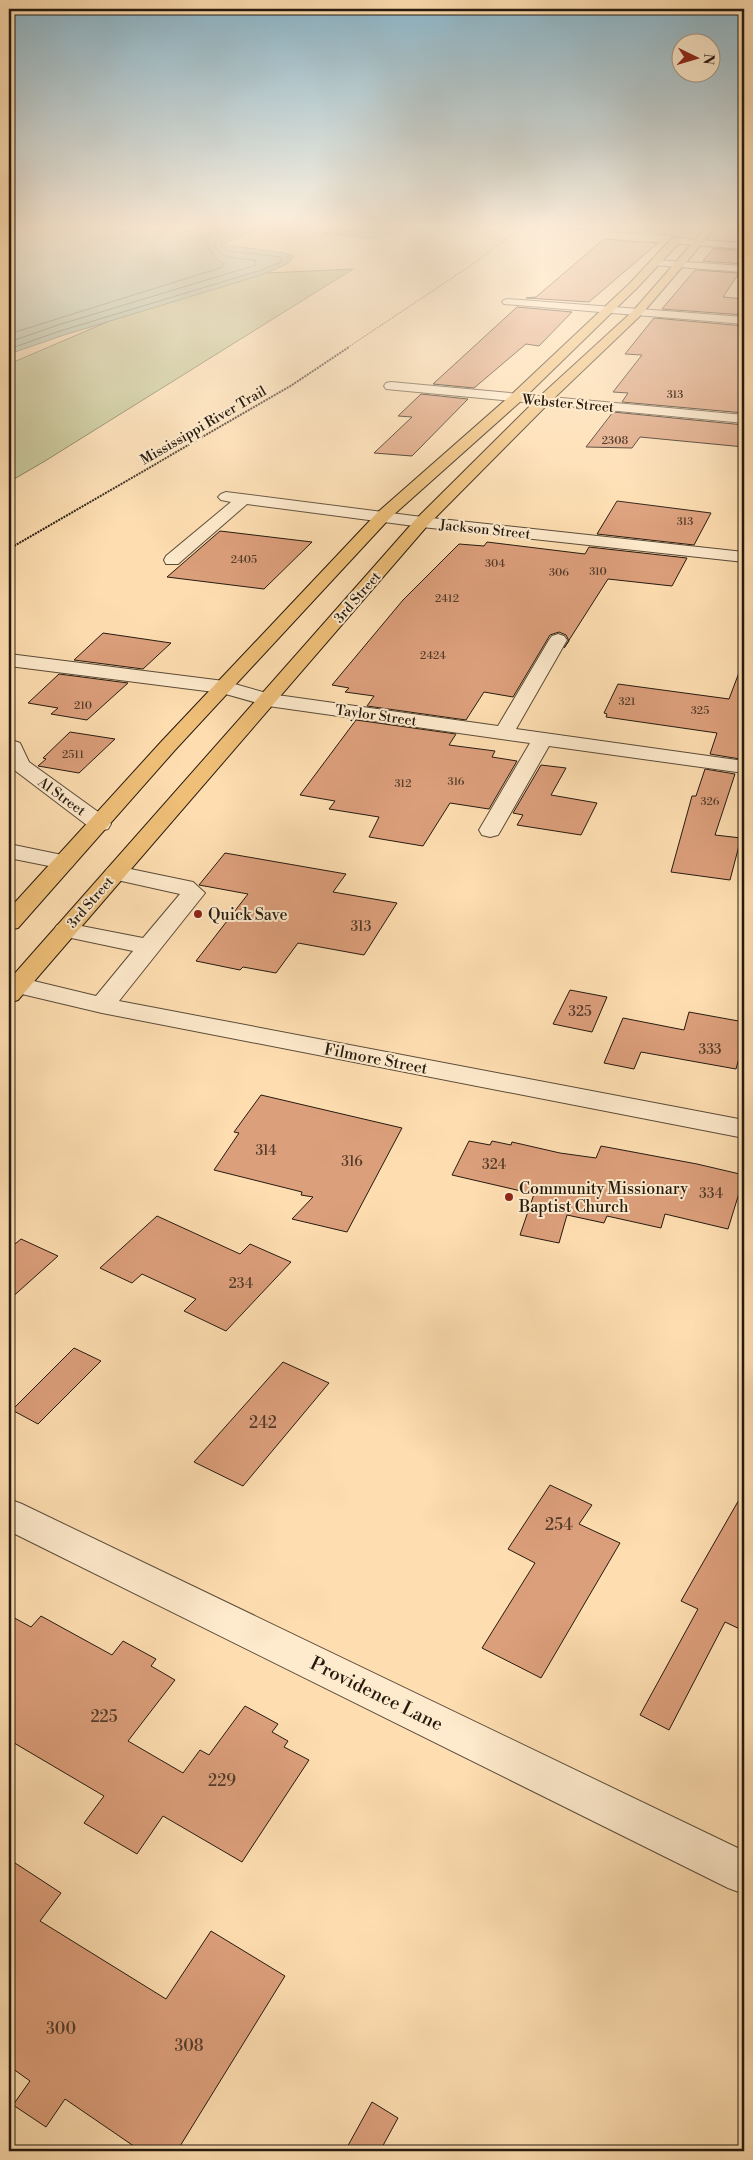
<svg xmlns="http://www.w3.org/2000/svg" width="753" height="2160" viewBox="0 0 753 2160" font-family="'Libre Bodoni',serif">
	<rect width="100%" height="100%" fill="#fedeb1"/>
	<filter id="stains"><feTurbulence type="fractalNoise" baseFrequency=".004" numOctaves="4"/><feColorMatrix values="0 0 0 0 .2 0 0 0 0 .09 0 0 0 0 .02 0 0 0 .5 -.17"/></filter>
	<radialGradient id="worn" r=".72"><stop offset=".6" stop-color="#630" stop-opacity="0"/><stop offset="1" stop-color="#630" stop-opacity=".3"/></radialGradient>
	<g fill="#bdc28e" stroke="#716e4e">
		<polygon points="525,225 692,225 680,236 523,226"/>
		<polygon points="353,269 45,461 9,482 9,364 107,322 224,275"/>
	</g>
	<g fill="#a1bda7" stroke="#6f7c6a">
		<polygon points="9,225 270,225 225,243 230,246 280,252 294,256 287,264 264,274 61,336 9,354"/>
		<polygon points="340,225 401,225 379,237 372,238 324,234 324,233"/>
	</g>
	<g fill="none" stroke-linecap="round" stroke-linejoin="round">
		<g stroke="#636c5b" stroke-width="1">
			<polyline points="341,225 343,231 372,233 391,225"/>
			<path d="M 9,334 L 223,267 L 223,264 C 207,252 200,238 219,225"/>
			<path d="M 9,342 L 58,325 L 256,265 L 255,260 C 245,259 233,259 224,255 C 200,244 227,229 239,225"/>
			<polyline points="9,349 60,331 262,270 281,262 280,257 229,251 222,246 221,241 224,238 256,225"/>
		</g>
	</g>
	<g fill="#dc9f7b" stroke="#251a0f">
		<polygon points="604,239 658,243 589,302 526,298 536,297"/>
		<polygon points="714,248 744,251 744,264 703,261"/>
		<polygon points="695,270 739,273 723,297 744,299 744,315 662,309"/>
		<polygon points="517,307 572,312 539,346 526,344 474,388 433,384"/>
		<polygon points="654,318 744,326 744,413 622,402 628,393 613,392 642,355 625,354"/>
		<polygon points="421,394 468,399 412,456 374,453 412,417 398,416"/>
		<polygon points="613,412 744,425 744,447 640,437 632,448 586,447"/>
		<polygon points="617,501 711,513 694,545 597,534"/>
		<polygon points="220,531 312,542 264,589 167,577"/>
		<polygon points="487,542 585,554 589,547 687,558 672,586 608,579 564,648 569,641 566,635 559,632 550,635 513,697 484,692 466,720 367,706 374,696 345,692 349,688 332,685 403,600 459,544 484,546"/>
		<polygon points="103,633 171,643 143,669 74,660"/>
		<polygon points="740,670 744,670 744,745 740,759 710,754 717,733 606,717 607,714 604,713 618,684 729,699"/>
		<polygon points="59,674 128,683 87,720 51,714 58,708 28,703"/>
		<polygon points="356,720 456,734 449,745 495,751 492,757 517,761 489,809 450,803 423,846 369,837 379,817 329,809 335,801 300,795"/>
		<polygon points="70,732 115,739 79,773 38,766 46,759 43,758"/>
		<polygon points="541,765 566,768 551,795 597,803 581,835 517,825 523,815 513,813"/>
		<polygon points="705,769 735,774 715,835 741,838 730,880 671,872 692,796 696,796"/>
		<polygon points="225,853 346,874 333,892 397,903 364,955 298,943 276,973 243,967 240,970 196,961 248,894 199,885"/>
		<polygon points="570,990 607,997 592,1032 553,1024"/>
		<polygon points="689,1012 744,1022 744,1040 736,1069 641,1052 634,1069 604,1063 623,1018 684,1030"/>
		<polygon points="261,1095 402,1128 347,1232 292,1219 313,1197 301,1195 302,1192 214,1170 239,1133 234,1132"/>
		<polygon points="469,1141 490,1145 492,1141 511,1145 512,1142 560,1153 596,1158 601,1146 697,1164 744,1175 744,1177 728,1229 665,1214 661,1228 607,1216 604,1223 567,1215 559,1243 520,1235 534,1194 452,1175"/>
		<polygon points="157,1216 240,1254 250,1244 291,1262 226,1331 184,1311 196,1299 142,1274 132,1283 100,1268"/>
		<polygon points="21,1239 58,1256 9,1300 9,1249"/>
		<polygon points="74,1348 101,1361 38,1424 12,1410"/>
		<polygon points="283,1362 329,1383 243,1486 194,1462"/>
		<polygon points="550,1485 592,1505 579,1524 620,1543 541,1678 482,1648 535,1563 508,1549"/>
		<polygon points="744,1491 744,1631 725,1622 669,1730 640,1715 698,1609 681,1601"/>
		<polygon points="9,1615 31,1627 41,1616 112,1655 123,1641 156,1659 151,1666 175,1680 128,1741 183,1773 200,1750 209,1755 245,1706 278,1724 272,1732 288,1741 284,1747 309,1760 242,1862 163,1816 137,1854 84,1823 104,1796 9,1740"/>
		<polygon points="9,1859 61,1893 40,1921 166,1999 211,1931 285,1976 177,2151 141,2151 65,2099 46,2127 13,2105 30,2081 9,2066"/>
		<polygon points="372,2102 398,2118 380,2151 345,2151"/>
	</g>
	<g fill="none" stroke-linecap="round" stroke-linejoin="round">
		<defs>
			<g id="minor">
				<polygon points="675,238 744,243 744,249 671,243 671,239"/>
				<polygon points="656,260 744,266 744,272 652,265 651,263 652,261"/>
				<polygon points="508,299 744,317 744,324 504,304 502,302 504,300"/>
				<polygon points="391,382 744,415 744,423 386,389 384,386 386,383"/>
				<polygon points="226,492 422,517 744,552 744,562 422,527 247,504 178,564 166,564 164,560 166,556 231,502 221,500 218,497 221,494"/>
				<polygon points="558,634 564,636 567,640 516,729 744,761 744,773 549,746 501,830 498,835 490,837 482,835 479,830 530,743 268,706 222,693 9,666 9,654 224,681 270,694 498,726 549,640 552,636"/>
				<polygon points="9,739 20,743 29,762 108,819 111,824 108,829 100,831 92,829 13,769 9,763"/>
				<polygon points="9,844 72,857 75,862 72,867 64,869 9,858"/>
				<polygon points="116,866 193,882 205,893 119,1001 744,1120 744,1138 102,1013 9,991 9,975 96,996 133,951 57,935 54,930 57,925 66,923 143,938 180,894 108,878 104,873 108,868"/>
				<polygon points="9,1499 22,1504 744,1851 744,1894 728,1888 9,1531"/>
			</g>
			<g id="major">
				<polygon points="708,225 718,225 641,315 549,403 428,525 18,1000 9,1003 9,980 416,519 539,397 633,311"/>
				<polygon points="676,237 681,240 680,242 638,287 521,401 390,518 175,750 18,928 9,930 9,909 161,742 378,512 511,395 630,283 672,238"/>
			</g>
		</defs>
		<use href="#minor" stroke="#5b4b38" stroke-width="2"/>
		<use href="#major" stroke="#251a0f" stroke-width="2"/>
		<polyline stroke="#251a0f" stroke-width="1" stroke-dasharray="1 1" stroke-linecap="butt" points="347,348 470,266 525,225"/>
		<polyline stroke="#251a0f" stroke-width="2" stroke-dasharray="2 1" stroke-linecap="butt" points="9,549 292,385 349,347"/>
		<use href="#minor" fill="#feeacc" fill-rule="evenodd"/>
		<use href="#major" fill="#efbf78" fill-rule="evenodd"/>
	</g>
	<linearGradient id="sky" x2="0" y2="1"><stop stop-color="#8bb8ce"/><stop offset="0.43" stop-color="#fff0dc"/><stop offset="1" stop-color="#fff0dc" stop-opacity="0"/></linearGradient>
	<rect width="753" height="527" fill="url(#sky)"/>
	<g fill="#8f2418" stroke="#feeacc" stroke-width="2">
		<circle cx="198" cy="914" r="5"/>
		<circle cx="509" cy="1197" r="5"/>
	</g>
	<g text-anchor="middle" stroke-width="4" stroke-linejoin="round" paint-order="stroke">
		<g font-size="11" fill="#533b2a">
			<text x="675" y="398">313</text>
			<text x="615" y="444">2308</text>
			<text x="685" y="525">313</text>
			<text x="244" y="563">2405</text>
			<text x="495" y="567">304</text>
			<text x="598" y="575">310</text>
			<text x="559" y="576">306</text>
			<text x="447" y="602">2412</text>
			<text x="433" y="659">2424</text>
			<text x="627" y="705">321</text>
			<text x="83" y="709">210</text>
			<text x="700" y="714">325</text>
			<text x="73" y="758">2511</text>
			<text x="456" y="785">316</text>
			<text x="403" y="787">312</text>
			<text x="710" y="805">326</text>
		</g>
		<g font-size="14" fill="#251a0f" stroke="#feeacc">
			<text transform="translate(568 403) rotate(5)" y="5">Webster Street</text>
			<text transform="translate(203 425) rotate(-30)" y="5">Mississippi River Trail</text>
			<text transform="translate(485 529) rotate(6)" y="5">Jackson Street</text>
			<text transform="translate(357 597) rotate(-49)" y="5">3rd Street</text>
			<text transform="translate(376 715) rotate(8)" y="5">Taylor Street</text>
			<text transform="translate(62 796) rotate(36)" y="5">Al Street</text>
			<text transform="translate(90 902) rotate(-49)" y="5">3rd Street</text>
		</g>
		<g font-size="14" fill="#533b2a">
			<text x="361" y="931">313</text>
			<text x="580" y="1016">325</text>
			<text x="710" y="1054">333</text>
			<text x="266" y="1155">314</text>
			<text x="352" y="1166">316</text>
			<text x="494" y="1169">324</text>
			<text x="711" y="1198">334</text>
			<text x="241" y="1288">234</text>
		</g>
		<g font-size="16" fill="#251a0f" stroke="#feeacc" text-anchor="start">
			<text x="208" y="920">Quick Save</text>
			<text x="519" y="1194">Community Missionary<tspan x="519" dy="18">Baptist Church</tspan></text>
		</g>
		<g font-size="16" fill="#251a0f" stroke="#feeacc">
			<text transform="translate(376 1058) rotate(11)" y="6">Filmore Street</text>
		</g>
		<g font-size="16" fill="#533b2a">
			<text x="263" y="1428">242</text>
			<text x="559" y="1530">254</text>
			<text x="104" y="1722">225</text>
			<text x="222" y="1786">229</text>
			<text x="61" y="2034">300</text>
			<text x="189" y="2051">308</text>
		</g>
		<g font-size="19" fill="#251a0f" stroke="#feeacc">
			<text transform="translate(377 1693) rotate(26)" y="7">Providence Lane</text>
		</g>
	</g>
	<rect width="753" height="2160" fill="none" stroke="#fedeb1" stroke-width="30"/>
	<rect x="10" y="10" width="733" height="2140" fill="none" stroke="#251a0f" stroke-width="2.5"/>
	<rect x="15" y="15" width="723" height="2130" fill="none" stroke="#251a0f"/>
	<g transform="translate(696 58) rotate(95)"><circle r="24" fill="#feeacc" stroke="#a79780"/>
	<path d="M0-4L9 19L0 12L-9 19Z" fill="#8f2418"/>
	<text y="-8" font-size="14" font-weight="bold" text-anchor="middle" fill="#251a0f">N</text>
	</g>
	<rect width="100%" height="100%" filter="url(#stains)"/>
	<rect width="100%" height="100%" fill="url(#worn)"/>
</svg>
